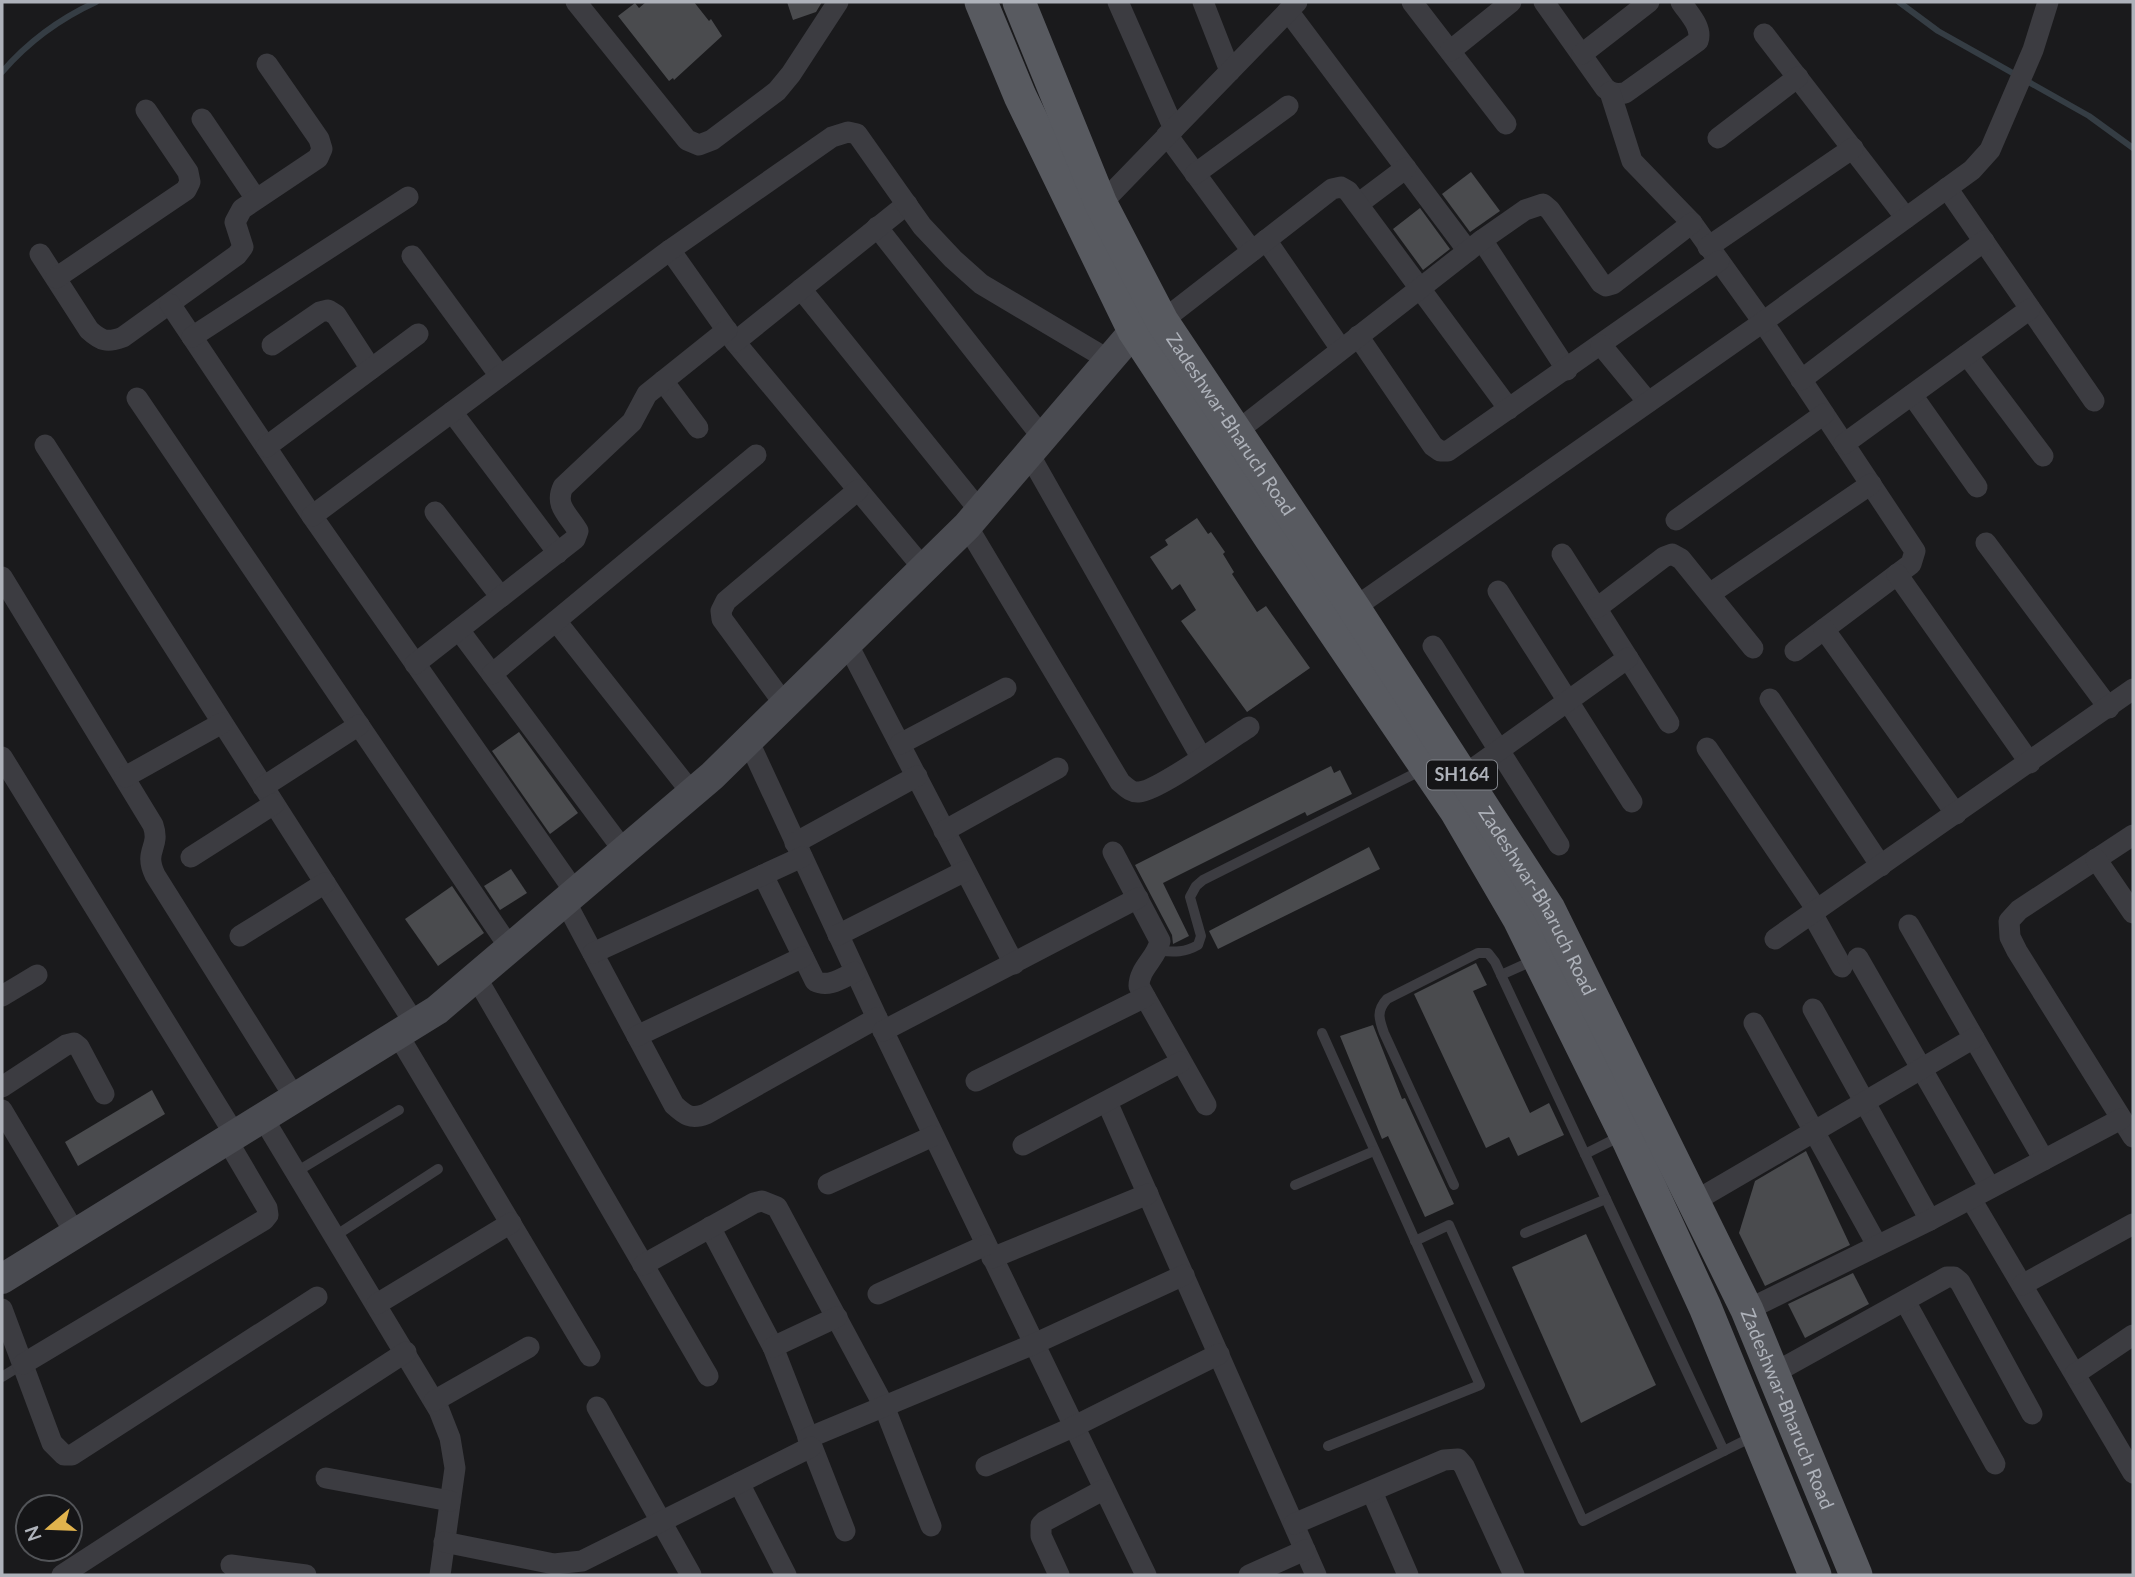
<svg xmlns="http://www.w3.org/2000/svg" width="2135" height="1577" viewBox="0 0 2135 1577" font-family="Lato,sans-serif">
	<rect width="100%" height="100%" fill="#1a1a1c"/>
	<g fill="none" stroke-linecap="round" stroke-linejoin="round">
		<g stroke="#353d44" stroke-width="6">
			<polyline points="1899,2 1938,31 2089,116 2133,148"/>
			<path d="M 2,72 C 28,42 61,18 96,2"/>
		</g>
	</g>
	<g fill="#4a4b4e">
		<polygon points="646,2 694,2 709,21 711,19 722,36 674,80 673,78 669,81 618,16 635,3 639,8"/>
		<polygon points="787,2 822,2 816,12 793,20"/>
		<polygon points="1471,172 1500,211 1470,232 1442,194"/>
		<polygon points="1420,208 1450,249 1423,270 1393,229"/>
		<polygon points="1197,518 1208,534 1211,532 1225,552 1223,554 1234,572 1232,574 1257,612 1266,606 1310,668 1247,712 1181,621 1196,610 1180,584 1172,590 1150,557 1168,545 1165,540"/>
		<polygon points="519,732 578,813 550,834 492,751"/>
		<polygon points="1331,766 1334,773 1340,770 1352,794 1307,816 1305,812 1163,883 1189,936 1173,944 1172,935 1135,865"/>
		<polygon points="1369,847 1380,869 1218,949 1209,931"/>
		<polygon points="511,869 527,893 500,910 484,886"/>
		<polygon points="452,886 484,933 438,966 405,919"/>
		<polygon points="1476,963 1487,985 1473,991 1530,1113 1549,1103 1564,1135 1518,1156 1509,1137 1486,1148 1414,994"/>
		<polygon points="1373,1025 1402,1099 1405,1098 1454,1204 1425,1217 1388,1136 1382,1139 1340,1036"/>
		<polygon points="152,1090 165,1114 78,1166 65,1142"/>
		<polygon points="1806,1151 1850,1245 1765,1286 1739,1233 1755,1181"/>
		<polygon points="1586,1234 1656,1385 1581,1423 1512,1267"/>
		<polygon points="1853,1273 1869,1304 1805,1338 1788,1304"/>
	</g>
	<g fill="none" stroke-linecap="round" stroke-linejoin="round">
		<g stroke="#3c3c41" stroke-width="10">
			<path d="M 1158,951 C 1174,952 1184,953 1198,945 L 1201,936 L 1190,897 L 1196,886 L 1203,880 L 1424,769"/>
			<polyline points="1501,975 1534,960"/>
			<polyline points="1322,1033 1480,1385 1328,1446"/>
			<polyline points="1585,1154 1623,1135"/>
			<polyline points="296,1172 399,1110"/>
			<polyline points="1295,1185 1374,1151"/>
			<path d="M 1454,1185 L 1384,1033 C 1379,1019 1376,1011 1387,999 L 1478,953 L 1488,953 L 1495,962 L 1724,1451"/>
			<polyline points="1525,1233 1606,1199"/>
			<polyline points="335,1236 438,1169"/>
			<polyline points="1415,1241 1449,1225 1583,1521 1754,1436"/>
			<polyline points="2,1377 23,1364"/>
		</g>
		<g stroke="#3c3c41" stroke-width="21">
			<polyline points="576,2 687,140 699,145 712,140 777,91 791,74 838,2"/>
			<polyline points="1118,2 1174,129"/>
			<polyline points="1203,2 1230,71"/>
			<polyline points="1412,2 1506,124"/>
			<path d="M 1544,2 L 1605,88 C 1612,94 1617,94 1625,93 L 1698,41 C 1703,27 1688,13 1681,2"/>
			<polyline points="1288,11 1468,251"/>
			<polyline points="1764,34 1906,218"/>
			<polyline points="1450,51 1511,2"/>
			<polyline points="1582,54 1649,2"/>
			<polyline points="1610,92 1632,161 1692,223 1763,322 1915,551 1911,564 1795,651"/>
			<polyline points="202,119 256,199"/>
			<polyline points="1167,135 1252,251"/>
			<polyline points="1718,138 1798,77"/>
			<polyline points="1195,174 1288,106"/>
			<polyline points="1947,188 2094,401"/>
			<polyline points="1101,204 1297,2"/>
			<polyline points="1358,204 1406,168"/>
			<polyline points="877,227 1043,438"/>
			<polyline points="1266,240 1341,349"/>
			<polyline points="1482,240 1567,370"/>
			<polyline points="1708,247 1853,148"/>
			<polyline points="670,250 735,342 924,569"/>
			<path d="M 40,254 L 89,330 C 101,341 107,343 123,337 L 237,255 L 243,247 L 235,222 L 242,209 L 318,158 L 322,149 L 319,139 L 267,64"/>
			<polyline points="412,256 500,376"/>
			<polyline points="56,278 186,190 190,182 188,172 146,110"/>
			<polyline points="801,289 980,511"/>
			<polyline points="170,304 312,516 575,892"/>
			<polyline points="1162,321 1332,189 1341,187 1348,191 1509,409"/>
			<polyline points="1358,336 1433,446 1440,451 1448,451 1719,261"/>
			<polyline points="192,337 408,197"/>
			<polyline points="735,342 907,204"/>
			<polyline points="272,345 320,312 328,310 336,315 371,369"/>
			<polyline points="1601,345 1648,402"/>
			<polyline points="1967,355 2043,456"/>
			<polyline points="1801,380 1984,241"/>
			<polyline points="663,381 698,428"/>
			<polyline points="1912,395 1977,487"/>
			<polyline points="137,398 510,948"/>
			<polyline points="452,412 558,553"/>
			<polyline points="1236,432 1482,240 1525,210 1543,204 1550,210 1601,283 1606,286 1613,284 1692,223"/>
			<polyline points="1844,444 2030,309"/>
			<polyline points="45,445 415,1024"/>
			<polyline points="266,447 418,334"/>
			<polyline points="1029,454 1201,757"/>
			<polyline points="435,512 501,597"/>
			<polyline points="312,516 670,250 832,137 848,132 857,134 922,226 953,259 981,284 1109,360"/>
			<polyline points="1676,520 1824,414"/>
			<path d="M 967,526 L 1120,782 C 1126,787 1131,793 1139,792 C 1158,791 1228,740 1249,727"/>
			<polyline points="1986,543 2109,708"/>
			<polyline points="1562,554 1669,723"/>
			<polyline points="1897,574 2030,763"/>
			<path d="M 2,577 L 153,825 C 161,848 143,850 155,875 L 295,1098"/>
			<polyline points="1498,591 1632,802"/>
			<polyline points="1711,593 1871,484"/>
			<polyline points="1354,608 1763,322 1972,170 1990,150 2033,50 2048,2"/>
			<polyline points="1597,608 1664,557 1672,554 1681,559 1753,648"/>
			<polyline points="556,621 692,793"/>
			<polyline points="1824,629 1956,814"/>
			<polyline points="459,630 624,851"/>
			<polyline points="847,643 1014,964"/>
			<polyline points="1433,646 1559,845"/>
			<path d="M 415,664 L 575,539 L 578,531 C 569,515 554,506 563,487 L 632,422 L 647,394 L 727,330"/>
			<polyline points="492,674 756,455"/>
			<polyline points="1770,699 1881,866"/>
			<polyline points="785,705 722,619 721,611 726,601 858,490"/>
			<polyline points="748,740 877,1018 1146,1575"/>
			<polyline points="900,744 1006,688"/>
			<polyline points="1707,748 1817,910 1814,917 1842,967"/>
			<polyline points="2,757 235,1135"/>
			<polyline points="1463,776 1628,658"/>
			<polyline points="125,777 222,723"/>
			<polyline points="263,787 359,725"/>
			<polyline points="944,831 1058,768"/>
			<polyline points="2133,835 2019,910 2009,921 2010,937 2017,951 2133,1137"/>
			<polyline points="795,843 917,776"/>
			<path d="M 1113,852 L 1160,941 C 1157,958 1139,968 1139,986 L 1206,1105"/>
			<polyline points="191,857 274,804"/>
			<polyline points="2096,859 2133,913"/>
			<path d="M 763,875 L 815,981 C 829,988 842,978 855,972"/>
			<path d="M 565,901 L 674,1105 C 685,1115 691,1120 706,1114 L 877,1018"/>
			<polyline points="1909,925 2044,1160"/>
			<polyline points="838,935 965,871"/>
			<polyline points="240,936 325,883"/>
			<polyline points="1775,939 2133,689"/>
			<polyline points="593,953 802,857"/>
			<polyline points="1858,958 1990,1188"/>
			<polyline points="476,977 708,1376"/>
			<polyline points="2,996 37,975"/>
			<polyline points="1813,1009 1930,1220"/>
			<polyline points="1754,1023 1877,1245"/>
			<polyline points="883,1031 1138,898"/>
			<polyline points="398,1035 590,1356"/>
			<polyline points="637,1036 803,957"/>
			<polyline points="976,1081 1145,997"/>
			<polyline points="2,1087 66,1045 74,1043 79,1047 104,1094"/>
			<polyline points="1107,1102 1316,1575"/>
			<polyline points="2,1110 75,1233"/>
			<polyline points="263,1118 439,1410 450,1438 455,1468 440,1575"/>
			<polyline points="1023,1145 1181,1062"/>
			<polyline points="828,1184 933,1136"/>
			<polyline points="1971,1199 2133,1473"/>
			<polyline points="1695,1201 1974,1038"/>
			<polyline points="710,1227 773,1347 845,1531"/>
			<polyline points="992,1258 1148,1194"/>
			<polyline points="643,1265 754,1203 762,1201 777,1207 884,1406 931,1526"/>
			<polyline points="2022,1285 2133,1224"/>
			<polyline points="878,1294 986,1245"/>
			<polyline points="1905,1301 1995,1464"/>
			<polyline points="377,1304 511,1223"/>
			<polyline points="2,1309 52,1443 64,1455 72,1455 317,1297"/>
			<polyline points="1747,1310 1930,1220 2121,1119"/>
			<polyline points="773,1347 837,1317"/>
			<polyline points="23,1364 264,1220 268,1215 267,1208 227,1140"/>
			<polyline points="1774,1373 1947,1277 1954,1277 1960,1282 2032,1414"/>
			<polyline points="2075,1374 2133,1335"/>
			<polyline points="434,1401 529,1347"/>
			<polyline points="597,1407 691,1575"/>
			<polyline points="808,1438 1034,1344 1184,1275"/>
			<polyline points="986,1466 1073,1427 1219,1354"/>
			<polyline points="326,1478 450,1501"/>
			<polyline points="739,1483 786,1575"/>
			<polyline points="1372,1492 1408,1575"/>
			<polyline points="1294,1524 1444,1460 1458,1459 1464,1466 1514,1575"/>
			<polyline points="444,1542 554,1564 582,1561 811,1447"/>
			<polyline points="231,1565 306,1575"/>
			<polyline points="62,1575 406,1352"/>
			<polyline points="1059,1575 1041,1536 1041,1525 1045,1521 1103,1490"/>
			<polyline points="1249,1575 1305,1550"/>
		</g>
		<polyline stroke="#4a4b51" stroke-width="30" points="2,1279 437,1010 712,776 967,526 1134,331 1151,315"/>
		<g stroke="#585a60" stroke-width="33">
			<polyline points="981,2 1020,96 1134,331 1271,539 1456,811 1519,919 1630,1144 1705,1307 1815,1575"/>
			<path id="s1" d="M 1019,2 L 1101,204 L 1162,321 L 1354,608 L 1549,909 L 1747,1310 L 1856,1575"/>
		</g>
	</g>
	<g text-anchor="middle" stroke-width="7" stroke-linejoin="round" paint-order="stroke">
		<rect fill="#151517" stroke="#808389" stroke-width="2" x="1427" y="760.5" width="70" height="29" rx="5"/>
		<g font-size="18" font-weight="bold" fill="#aeb2ba">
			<text x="1462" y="781">SH164</text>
		</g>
		<g font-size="19" fill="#aeb2ba" stroke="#151517">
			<text dy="7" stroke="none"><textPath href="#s1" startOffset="474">Zadeshwar-Bharuch Road</textPath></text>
			<text dy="7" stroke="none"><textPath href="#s1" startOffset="1041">Zadeshwar-Bharuch Road</textPath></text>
			<text dy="7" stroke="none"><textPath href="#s1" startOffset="1608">Zadeshwar-Bharuch Road</textPath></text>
		</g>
	</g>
	<rect width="2135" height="1577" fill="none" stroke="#aeb2ba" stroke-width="7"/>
	<g transform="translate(49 1528) rotate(251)"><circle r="33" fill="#151517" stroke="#525458" stroke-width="2"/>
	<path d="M0-5L12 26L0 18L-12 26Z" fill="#e1b34d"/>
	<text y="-10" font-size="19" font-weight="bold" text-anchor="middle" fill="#aeb2ba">N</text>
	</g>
</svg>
